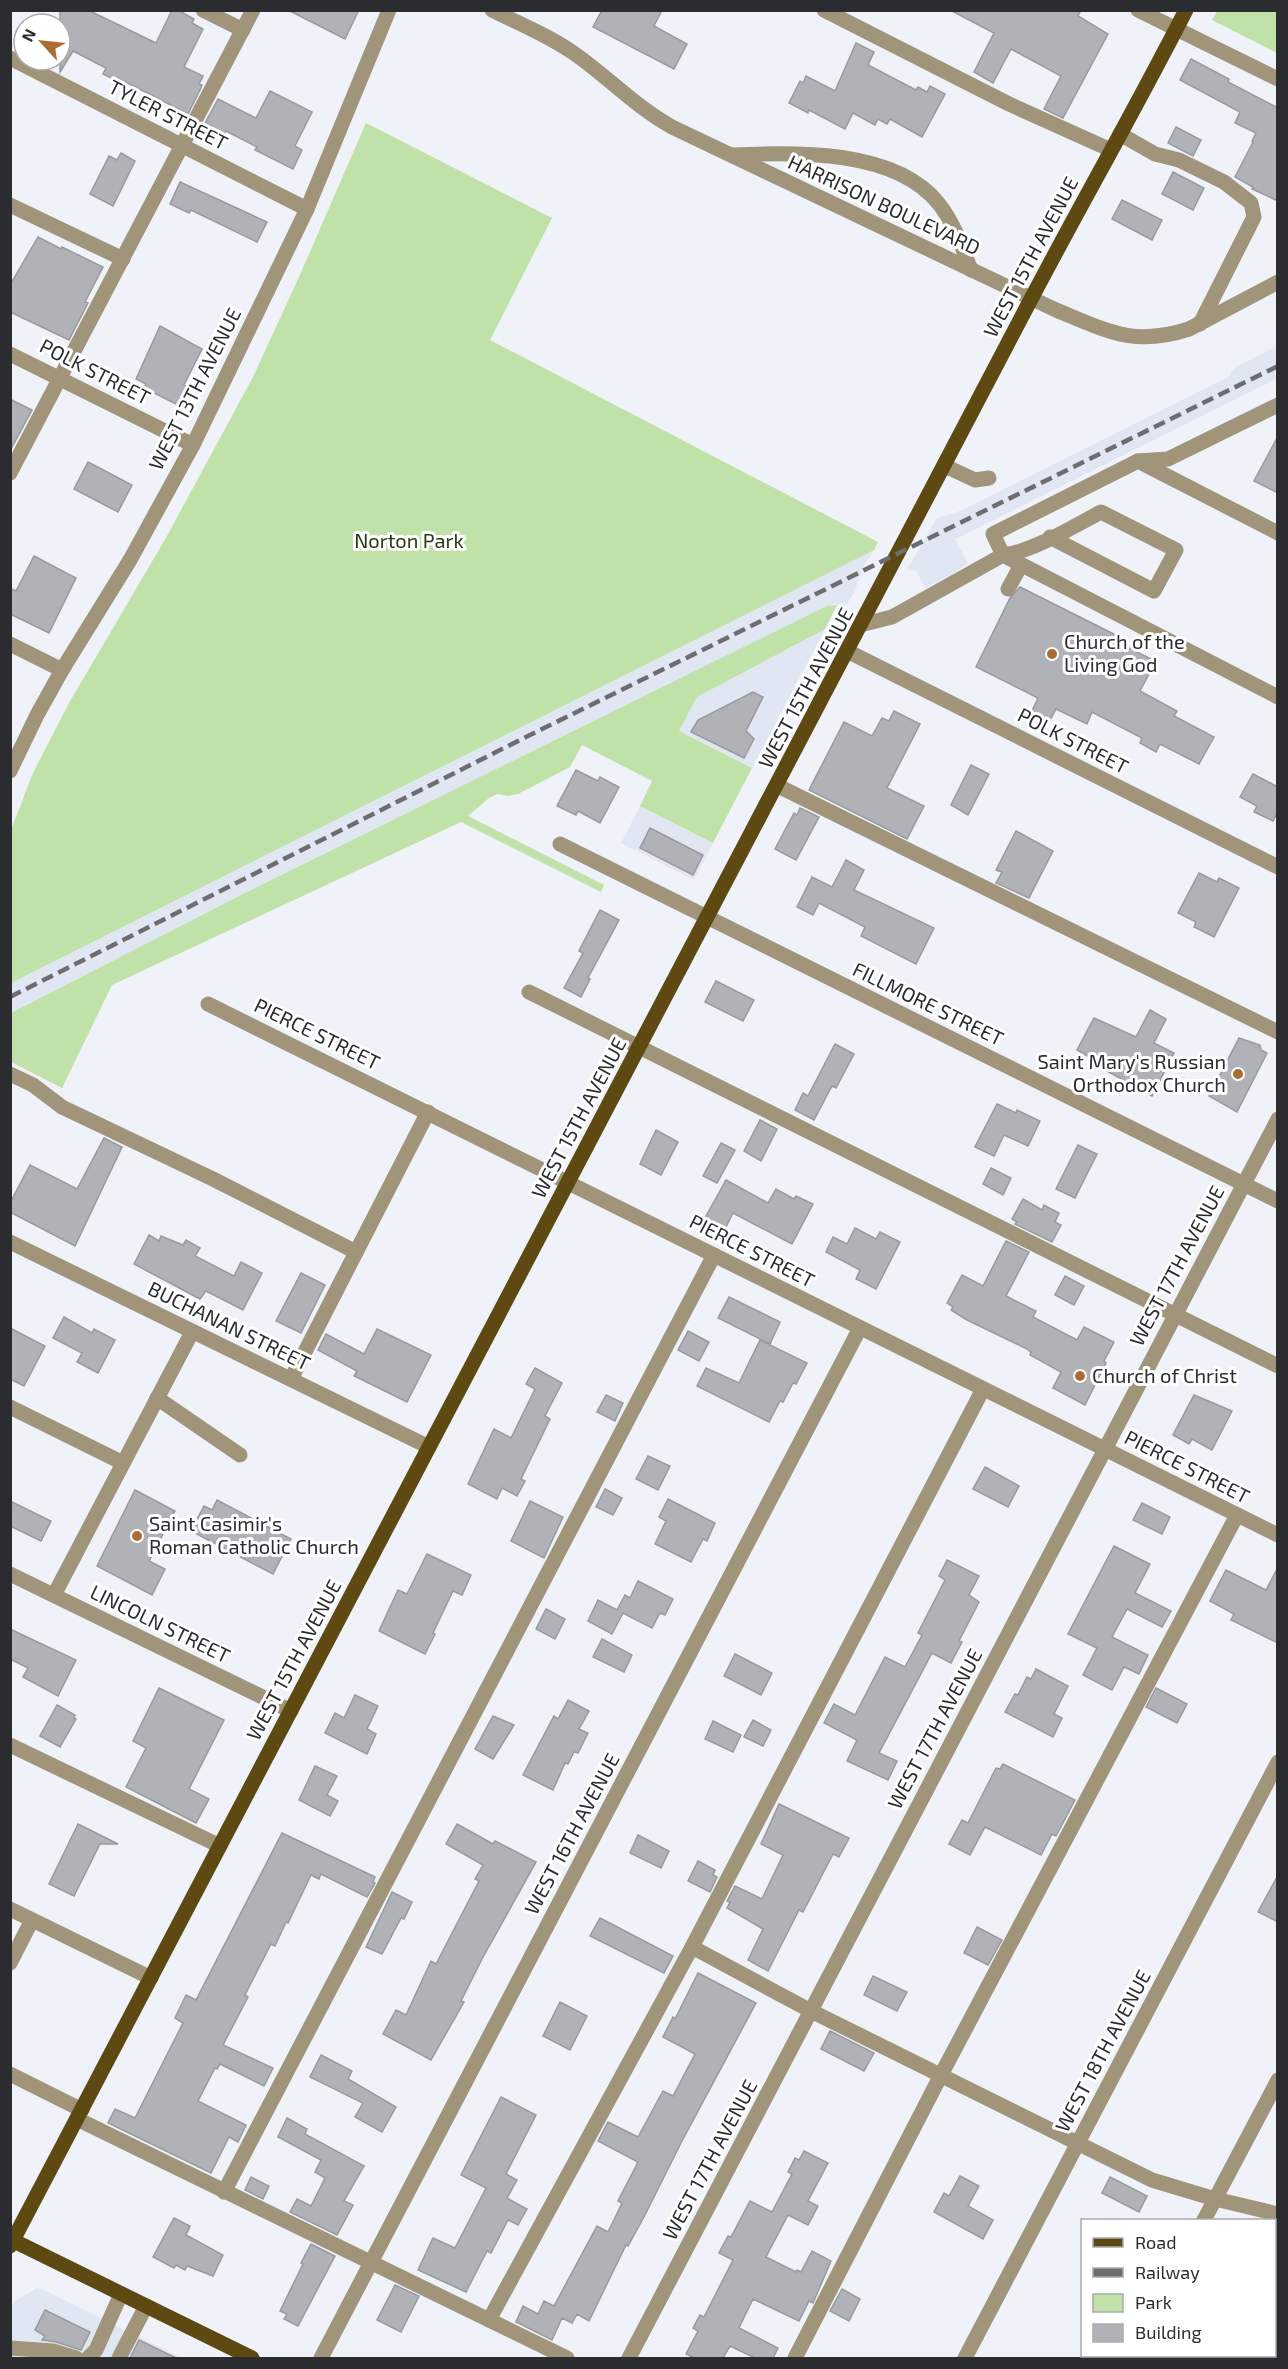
<svg xmlns="http://www.w3.org/2000/svg" width="1288" height="2369" viewBox="0 0 1288 2369" font-family="'Exo 2',sans-serif">
	<rect width="100%" height="100%" fill="#eff2f8"/>
	<g fill="#e1e6f3">
		<polygon points="1277,346 1277,378 955,539 968,563 951,575 925,588 917,572 908,568 937,518 955,513 999,492 1229,377 1232,370 1238,366"/>
		<polygon points="874,550 864,565 854,593 845,607 835,604 827,607 245,893 11,1013 11,983"/>
		<polygon points="825,629 752,768 679,731 697,697"/>
		<polygon points="640,806 713,843 694,880 621,843"/>
		<polygon points="37,2288 44,2290 182,2358 11,2358 10,2310 15,2301"/>
	</g>
	<g fill="#c0e1a8">
		<polygon points="1217,11 1277,11 1277,53 1212,20"/>
		<polygon points="366,123 552,218 490,340 878,542 874,550 11,983 11,830 33,773 69,703 167,536 253,377 299,277"/>
		<polygon points="837,605 825,629 697,697 679,731 752,768 713,843 640,806 652,781 582,745 570,767 518,794 508,796 498,794 489,798 468,816 604,885 601,892 461,822 112,985 62,1088 11,1062 11,1013 245,893 827,606"/>
	</g>
	<g fill="#b0b2b8" stroke="#989aa0" stroke-width="1.5">
		<polygon points="60,10 88,10 156,43 172,10 178,10 194,19 192,23 203,29 184,67 203,76 199,84 202,85 200,90 188,114 118,78 117,81 103,74 106,68 73,51 60,72"/>
		<polygon points="288,10 359,10 345,39"/>
		<polygon points="602,10 662,10 654,26 687,44 674,69 593,27"/>
		<polygon points="950,10 1081,10 1078,16 1108,34 1063,118 1044,109 1061,76 1011,49 993,83 974,72 994,33"/>
		<polygon points="856,43 874,52 868,65 916,90 918,87 927,92 930,86 945,94 922,137 890,119 887,124 878,119 875,125 853,113 845,129 809,110 808,113 789,103 800,81 803,83 806,76 835,91"/>
		<polygon points="1191,59 1229,79 1228,82 1278,108 1278,201 1252,189 1253,187 1235,177 1253,142 1252,141 1256,133 1235,123 1240,112 1180,80"/>
		<polygon points="270,91 312,112 295,146 302,150 293,169 255,150 257,147 226,131 222,139 206,131 210,125 205,123 218,99 256,118"/>
		<polygon points="1176,127 1201,140 1193,156 1168,143"/>
		<polygon points="121,153 135,161 113,206 90,194 109,156 117,160"/>
		<polygon points="1173,172 1204,188 1193,210 1162,194"/>
		<polygon points="180,182 267,222 257,242 191,210 189,213 170,204"/>
		<polygon points="1122,200 1162,220 1152,240 1112,219"/>
		<polygon points="38,237 61,249 62,247 103,267 85,302 88,303 69,340 10,312 10,285"/>
		<polygon points="160,326 202,349 184,385 187,387 178,405 144,388 146,384 136,379"/>
		<polygon points="10,399 32,410 10,451"/>
		<polygon points="1278,436 1278,493 1254,481"/>
		<polygon points="88,462 132,485 118,512 74,489"/>
		<polygon points="34,556 76,578 49,633 10,614 10,588 16,591"/>
		<polygon points="1020,587 1128,641 1125,646 1151,659 1145,669 1150,672 1140,691 1177,711 1174,716 1214,737 1199,764 1160,744 1156,752 1140,743 1142,738 1092,712 1087,724 1056,709 1049,722 1031,713 1038,698 976,667 1010,598"/>
		<polygon points="753,692 763,697 746,731 754,739 744,758 691,732 698,720"/>
		<polygon points="894,711 920,724 887,788 924,806 907,839 809,790 844,722 872,736 882,718 889,721"/>
		<polygon points="971,765 989,774 968,815 951,805"/>
		<polygon points="576,770 598,781 600,777 619,787 600,823 578,811 576,815 557,806"/>
		<polygon points="1253,774 1278,787 1278,811 1273,821 1254,812 1257,806 1240,797"/>
		<polygon points="800,808 819,817 796,860 775,849 794,813 797,815"/>
		<polygon points="650,828 703,855 693,875 640,848"/>
		<polygon points="1016,831 1053,851 1029,898 996,883 1002,872 996,870"/>
		<polygon points="846,860 864,870 854,890 934,928 916,964 861,936 865,927 819,903 813,915 797,907 812,877 832,887"/>
		<polygon points="1199,873 1217,882 1219,878 1239,888 1214,937 1194,927 1196,922 1178,913"/>
		<polygon points="600,910 619,920 588,978 590,979 581,997 564,988 583,953 579,951"/>
		<polygon points="716,981 754,1000 743,1021 705,1002"/>
		<polygon points="1150,1010 1166,1019 1154,1043 1174,1053 1152,1096 1096,1065 1098,1062 1077,1050 1094,1018 1136,1037"/>
		<polygon points="1239,1038 1260,1045 1261,1050 1267,1053 1237,1112 1209,1096"/>
		<polygon points="835,1044 854,1054 836,1088 832,1086 814,1120 795,1110 803,1093 808,1096"/>
		<polygon points="997,1104 1016,1113 1017,1110 1040,1121 1028,1146 1004,1135 994,1156 975,1147"/>
		<polygon points="760,1120 777,1129 761,1161 744,1151"/>
		<polygon points="656,1130 678,1142 661,1175 640,1164"/>
		<polygon points="104,1138 122,1147 75,1246 10,1212 10,1203 30,1165 77,1189"/>
		<polygon points="721,1143 735,1150 717,1183 703,1176"/>
		<polygon points="1078,1145 1097,1154 1075,1198 1056,1189"/>
		<polygon points="991,1168 1011,1178 1003,1195 983,1184"/>
		<polygon points="726,1180 768,1203 776,1189 794,1199 796,1196 813,1204 792,1244 733,1213 725,1229 705,1218"/>
		<polygon points="1023,1199 1042,1210 1044,1205 1059,1213 1055,1222 1061,1225 1052,1242 1015,1224 1017,1222 1012,1219"/>
		<polygon points="855,1228 876,1239 880,1232 900,1242 876,1289 856,1279 860,1270 826,1252 833,1237 847,1244"/>
		<polygon points="149,1235 159,1241 161,1236 183,1245 186,1240 200,1248 195,1256 234,1276 241,1262 262,1273 243,1310 206,1291 200,1299 134,1264"/>
		<polygon points="1006,1241 1029,1252 1006,1296 1036,1311 1033,1317 1077,1340 1084,1327 1114,1342 1104,1361 1106,1363 1085,1405 1053,1388 1061,1372 1030,1355 1031,1352 1025,1348 967,1320 951,1310 953,1307 947,1303 962,1275 983,1286"/>
		<polygon points="301,1273 325,1285 301,1333 276,1321"/>
		<polygon points="1065,1276 1084,1286 1074,1305 1055,1295"/>
		<polygon points="729,1297 780,1322 770,1344 718,1318"/>
		<polygon points="64,1317 92,1333 94,1329 115,1340 98,1373 77,1362 82,1353 53,1338"/>
		<polygon points="10,1328 45,1346 24,1386 10,1379"/>
		<polygon points="377,1329 431,1355 407,1402 354,1376 357,1371 318,1350 326,1334 364,1354"/>
		<polygon points="688,1331 709,1342 699,1361 678,1350"/>
		<polygon points="760,1340 807,1363 796,1384 793,1383 783,1402 780,1401 769,1422 697,1386 706,1368 739,1383"/>
		<polygon points="535,1368 562,1383 545,1416 550,1419 521,1479 525,1481 517,1496 502,1488 497,1499 468,1484 494,1429 511,1438 535,1389 526,1384"/>
		<polygon points="606,1395 623,1403 615,1421 597,1412"/>
		<polygon points="1194,1395 1232,1411 1212,1450 1192,1439 1189,1444 1173,1435"/>
		<polygon points="648,1456 670,1466 658,1490 636,1479"/>
		<polygon points="985,1467 1019,1486 1008,1507 973,1489"/>
		<polygon points="605,1489 622,1498 613,1515 596,1507"/>
		<polygon points="135,1490 175,1511 149,1561 165,1569 152,1595 97,1566"/>
		<polygon points="668,1499 715,1523 707,1541 703,1539 691,1562 655,1544 666,1521 659,1517"/>
		<polygon points="217,1500 291,1539 273,1574 191,1531 204,1506 212,1510"/>
		<polygon points="10,1501 51,1521 41,1541 10,1526"/>
		<polygon points="530,1501 563,1517 544,1558 511,1541"/>
		<polygon points="1142,1503 1170,1517 1162,1534 1133,1520"/>
		<polygon points="1114,1546 1150,1564 1135,1593 1171,1611 1162,1627 1127,1609 1112,1637 1148,1655 1139,1674 1124,1667 1112,1690 1083,1675 1097,1648 1068,1634"/>
		<polygon points="427,1554 471,1575 462,1595 453,1591 433,1633 435,1634 425,1654 379,1631 398,1590 407,1594"/>
		<polygon points="947,1560 979,1576 969,1595 979,1602 959,1641 962,1642 951,1663 932,1653 879,1753 897,1761 888,1780 847,1761 857,1740 824,1723 834,1704 855,1715 885,1657 905,1667 922,1635 918,1633 945,1580 939,1576"/>
		<polygon points="1278,1567 1278,1643 1231,1620 1234,1614 1210,1601 1226,1570 1266,1590"/>
		<polygon points="638,1581 673,1599 665,1615 660,1613 652,1628 623,1613 612,1634 588,1621 598,1600 617,1610 625,1595 630,1598"/>
		<polygon points="546,1609 565,1619 555,1639 536,1629"/>
		<polygon points="10,1629 76,1660 58,1696 23,1677 28,1668 10,1659"/>
		<polygon points="602,1639 632,1655 624,1672 593,1657"/>
		<polygon points="735,1654 772,1673 761,1695 724,1676"/>
		<polygon points="1036,1669 1068,1686 1054,1714 1062,1718 1053,1737 1005,1712 1015,1694 1018,1695 1027,1677 1031,1679"/>
		<polygon points="159,1688 224,1720 189,1789 209,1799 196,1823 126,1787 146,1748 133,1741"/>
		<polygon points="1156,1688 1187,1704 1177,1723 1146,1707"/>
		<polygon points="355,1695 378,1706 367,1729 376,1734 367,1754 325,1733 335,1713 344,1718"/>
		<polygon points="568,1700 589,1711 579,1729 588,1733 578,1753 574,1752 568,1764 565,1763 553,1790 523,1775 554,1716 558,1719"/>
		<polygon points="57,1705 75,1715 74,1718 76,1719 60,1747 40,1736"/>
		<polygon points="493,1716 514,1725 493,1759 475,1749"/>
		<polygon points="753,1720 771,1730 763,1746 744,1737"/>
		<polygon points="713,1721 741,1735 733,1752 705,1739"/>
		<polygon points="1003,1764 1075,1800 1056,1836 1052,1834 1041,1855 985,1827 970,1855 949,1844 962,1820 968,1823 996,1768 1000,1769"/>
		<polygon points="315,1766 337,1776 327,1795 338,1801 330,1816 299,1800"/>
		<polygon points="779,1804 849,1838 839,1857 833,1854 803,1912 799,1910 768,1971 748,1960 763,1929 727,1908 730,1902 727,1901 735,1886 762,1899 783,1855 761,1844"/>
		<polygon points="78,1824 118,1844 100,1844 74,1896 49,1884"/>
		<polygon points="457,1824 493,1844 495,1841 536,1862 482,1959 461,2001 464,2002 431,2060 383,2034 396,2010 406,2015 431,1961 436,1964 479,1881 475,1879 483,1865 446,1844"/>
		<polygon points="282,1833 375,1877 373,1882 375,1883 367,1897 321,1874 319,1879 311,1875 288,1923 286,1922 275,1946 271,1944 245,1995 248,1997 223,2045 273,2068 264,2086 220,2064 217,2069 215,2068 198,2101 246,2125 238,2142 229,2137 211,2173 108,2123 115,2109 135,2118 183,2023 175,2018 186,1995 196,2000"/>
		<polygon points="638,1835 669,1851 661,1868 630,1853"/>
		<polygon points="698,1861 715,1870 713,1875 717,1877 710,1892 688,1881"/>
		<polygon points="1278,1875 1278,1922 1258,1912"/>
		<polygon points="392,1892 412,1902 404,1919 401,1918 382,1954 366,1947"/>
		<polygon points="600,1918 673,1956 664,1973 590,1936"/>
		<polygon points="977,1927 1002,1940 988,1965 964,1953"/>
		<polygon points="698,1973 756,2003 682,2141 645,2215 628,2246 626,2245 589,2321 577,2314 572,2323 562,2318 552,2340 516,2322 523,2306 538,2314 544,2301 554,2306 597,2226 608,2232 622,2203 618,2201 638,2162 598,2141 608,2122 638,2137 663,2091 673,2096 695,2054 663,2037 673,2017 675,2019"/>
		<polygon points="873,1976 907,1992 897,2011 864,1995"/>
		<polygon points="560,2002 587,2016 570,2050 543,2036"/>
		<polygon points="830,2031 874,2053 864,2071 821,2049"/>
		<polygon points="321,2055 352,2071 348,2079 396,2107 382,2132 355,2117 363,2103 310,2077"/>
		<polygon points="501,2097 536,2115 506,2174 517,2180 507,2198 527,2209 518,2225 508,2220 491,2253 487,2251 466,2292 418,2270 433,2238 455,2248 486,2188 461,2175"/>
		<polygon points="287,2118 307,2129 305,2134 364,2166 344,2201 353,2205 337,2235 290,2212 297,2199 311,2206 325,2178 315,2172 321,2160 278,2137"/>
		<polygon points="804,2151 828,2163 808,2201 818,2206 808,2225 788,2215 766,2257 796,2272 797,2270 801,2272 812,2251 831,2261 813,2303 809,2301 799,2321 753,2299 739,2328 778,2348 773,2358 755,2358 730,2346 723,2358 694,2358 686,2354 698,2331 693,2328 700,2315 704,2317 733,2260 719,2253 728,2236 731,2237 750,2201 772,2212 792,2174 788,2172 795,2158 799,2160"/>
		<polygon points="960,2176 979,2186 968,2206 993,2220 983,2239 934,2212 944,2193 949,2196"/>
		<polygon points="251,2177 269,2186 263,2199 245,2190"/>
		<polygon points="1110,2177 1147,2196 1139,2212 1102,2193"/>
		<polygon points="174,2218 190,2226 186,2235 223,2255 213,2276 187,2266 185,2270 176,2265 174,2268 153,2257"/>
		<polygon points="311,2244 335,2256 298,2326 284,2319 287,2314 280,2311 303,2264 301,2263"/>
		<polygon points="395,2285 419,2296 401,2332 377,2320"/>
		<polygon points="842,2289 860,2299 849,2321 830,2311"/>
		<polygon points="45,2310 90,2332 81,2350 56,2342 42,2340 45,2336 35,2330"/>
		<polygon points="139,2340 176,2358 130,2358"/>
	</g>
	<g fill="none" stroke-linecap="round" stroke-linejoin="round">
		<g stroke="#a0957a" stroke-width="15">
			<polyline points="203,10 243,30"/>
			<path d="M 492,10 C 520,24 550,36 575,54 C 609,78 636,107 672,127 L 1056,310 C 1107,331 1134,347 1189,329 L 1278,282"/>
			<polyline points="824,10 1009,104 1111,150"/>
			<polyline points="1138,10 1278,79"/>
			<polyline points="10,58 307,209"/>
			<polyline points="1120,134 1155,154 1179,160 1224,182 1251,203 1254,217 1200,324"/>
			<path d="M 732,155 C 796,152 896,149 939,204 C 954,223 962,247 971,270"/>
			<polyline points="10,205 123,259"/>
			<polyline points="10,354 193,445"/>
			<polyline points="1278,405 1168,459 1138,461 993,534 1003,555 1278,697"/>
			<polyline points="1138,461 1278,533"/>
			<polyline points="945,466 975,480 989,478"/>
			<polyline points="10,473 253,10"/>
			<polyline points="1008,589 1021,565"/>
			<path d="M 864,624 L 892,617 L 1003,555 C 1032,552 1074,526 1101,512 L 1176,550 L 1154,591 L 1050,537"/>
			<polyline points="10,644 62,670"/>
			<polyline points="849,652 1278,867"/>
			<polyline points="10,771 37,715 62,670 130,560 193,445 307,209 389,10"/>
			<polyline points="778,786 1278,1032"/>
			<polyline points="560,844 1278,1201"/>
			<polyline points="529,992 1278,1366"/>
			<polyline points="208,1004 1278,1535"/>
			<polyline points="10,1074 33,1085 62,1107 213,1179 356,1252"/>
			<polyline points="10,1242 429,1447"/>
			<polyline points="291,1379 428,1112"/>
			<polyline points="157,1398 240,1455"/>
			<polyline points="10,1407 123,1463"/>
			<polyline points="10,1574 291,1711"/>
			<polyline points="54,1595 192,1332"/>
			<polyline points="10,1745 220,1846"/>
			<polyline points="10,1909 151,1978"/>
			<polyline points="692,1947 811,2011 1152,2180 1215,2199 1278,2214"/>
			<polyline points="10,1963 32,1920"/>
			<polyline points="10,2074 82,2110"/>
			<polyline points="77,2119 567,2358"/>
			<polyline points="224,2192 714,1255"/>
			<polyline points="1204,2220 1278,2080"/>
			<polyline points="489,2320 692,1947 983,1389"/>
			<polyline points="10,2348 53,2351 76,2358"/>
			<polyline points="88,2358 96,2350 121,2294"/>
			<polyline points="119,2358 146,2306"/>
			<polyline points="321,2358 860,1328"/>
			<polyline points="629,2358 1278,1119"/>
			<polyline points="795,2358 941,2075 1237,1515"/>
			<polyline points="965,2358 1278,1762"/>
			<polyline points="1132,2358 1133,2356"/>
		</g>
		<g stroke="#5d4911" stroke-width="15">
			<polyline points="10,2239 252,2358"/>
			<path d="M 10,2246 C 350,1598 694,952 1030,301 C 1081,204 1136,108 1186,10"/>
		</g>
		<polyline stroke="#6c6d71" stroke-width="4.5" stroke-dasharray="12 6" stroke-linecap="butt" points="10,997 524,738 1278,366"/>
	</g>
	<g fill="#ac6d34" stroke="#fff" stroke-width="2">
		<circle cx="1052" cy="654" r="6"/>
		<circle cx="1238" cy="1074" r="6"/>
		<circle cx="1080" cy="1376" r="6"/>
		<circle cx="137" cy="1536" r="6"/>
	</g>
	<g text-anchor="middle" stroke-width="6" stroke-linejoin="round" paint-order="stroke">
		<g font-size="20" fill="#2b2c2f" stroke="#fff">
			<text transform="translate(168 115) rotate(27)" y="7">TYLER STREET</text>
			<text transform="translate(884 205) rotate(25)" y="7">HARRISON BOULEVARD</text>
			<text transform="translate(1031 257) rotate(-62)" y="7">WEST 15TH AVENUE</text>
			<text transform="translate(95 372) rotate(27)" y="7">POLK STREET</text>
			<text transform="translate(195 389) rotate(-63)" y="7">WEST 13TH AVENUE</text>
			<text transform="translate(806 688) rotate(-62)" y="7">WEST 15TH AVENUE</text>
			<text transform="translate(1073 741) rotate(27)" y="7">POLK STREET</text>
			<text transform="translate(928 1004) rotate(26)" y="7">FILLMORE STREET</text>
			<text transform="translate(317 1034) rotate(26)" y="7">PIERCE STREET</text>
			<text transform="translate(579 1118) rotate(-62)" y="7">WEST 15TH AVENUE</text>
			<text transform="translate(752 1251) rotate(27)" y="7">PIERCE STREET</text>
			<text transform="translate(1177 1266) rotate(-62)" y="7">WEST 17TH AVENUE</text>
			<text transform="translate(229 1326) rotate(26)" y="7">BUCHANAN STREET</text>
			<text transform="translate(1187 1467) rotate(27)" y="7">PIERCE STREET</text>
			<text transform="translate(160 1624) rotate(26)" y="7">LINCOLN STREET</text>
			<text transform="translate(294 1660) rotate(-62)" y="7">WEST 15TH AVENUE</text>
			<text transform="translate(935 1729) rotate(-62)" y="7">WEST 17TH AVENUE</text>
			<text transform="translate(572 1834) rotate(-62)" y="7">WEST 16TH AVENUE</text>
			<text transform="translate(1103 2051) rotate(-62)" y="7">WEST 18TH AVENUE</text>
			<text transform="translate(710 2160) rotate(-62)" y="7">WEST 17TH AVENUE</text>
		</g>
		<g font-size="20" fill="#253a10" stroke="#fff">
			<text x="409" y="548">Norton Park</text>
		</g>
		<g font-size="20" fill="#2b2c2f" stroke="#fff" text-anchor="start">
			<text x="1064" y="649">Church of the<tspan x="1064" dy="23">Living God</tspan></text>
			<text x="1226" y="1069" text-anchor="end">Saint Mary's Russian<tspan x="1226" dy="23">Orthodox Church</tspan></text>
			<text x="1092" y="1383">Church of Christ</text>
			<text x="149" y="1531">Saint Casimir's<tspan x="149" dy="23">Roman Catholic Church</tspan></text>
		</g>
	</g>
	<rect width="1288" height="2369" fill="none" stroke="#2b2c2f" stroke-width="24"/>
	<rect x="1081" y="2219" width="195" height="138" fill="#ffffff" stroke="#aaabac" stroke-width="1.5"/>
	<rect x="1093" y="2238" width="30" height="9" fill="#5d4911" stroke="#aaabac" stroke-width="1.5"/>
	<text x="1135" y="2249" font-size="18" fill="#2b2c2f">Road</text>
	<rect x="1093" y="2268" width="30" height="9" fill="#6c6d71" stroke="#aaabac" stroke-width="1.5"/>
	<text x="1135" y="2279" font-size="18" fill="#2b2c2f">Railway</text>
	<rect x="1093" y="2294" width="30" height="18" fill="#c0e1a8" stroke="#aaabac" stroke-width="1.5"/>
	<text x="1135" y="2309" font-size="18" fill="#2b2c2f">Park</text>
	<rect x="1093" y="2324" width="30" height="18" fill="#b0b2b8" stroke="#aaabac" stroke-width="1.5"/>
	<text x="1135" y="2339" font-size="18" fill="#2b2c2f">Building</text>
	<g transform="translate(42 42) rotate(297)"><circle r="28" fill="#ffffff" stroke="#aaabac" stroke-width="1.5"/>
	<path d="M0-4.5L10 22L0 15L-10 22Z" fill="#ac6d34"/>
	<text y="-9" font-size="16" font-weight="bold" text-anchor="middle" fill="#2b2c2f">N</text>
	</g>
</svg>
